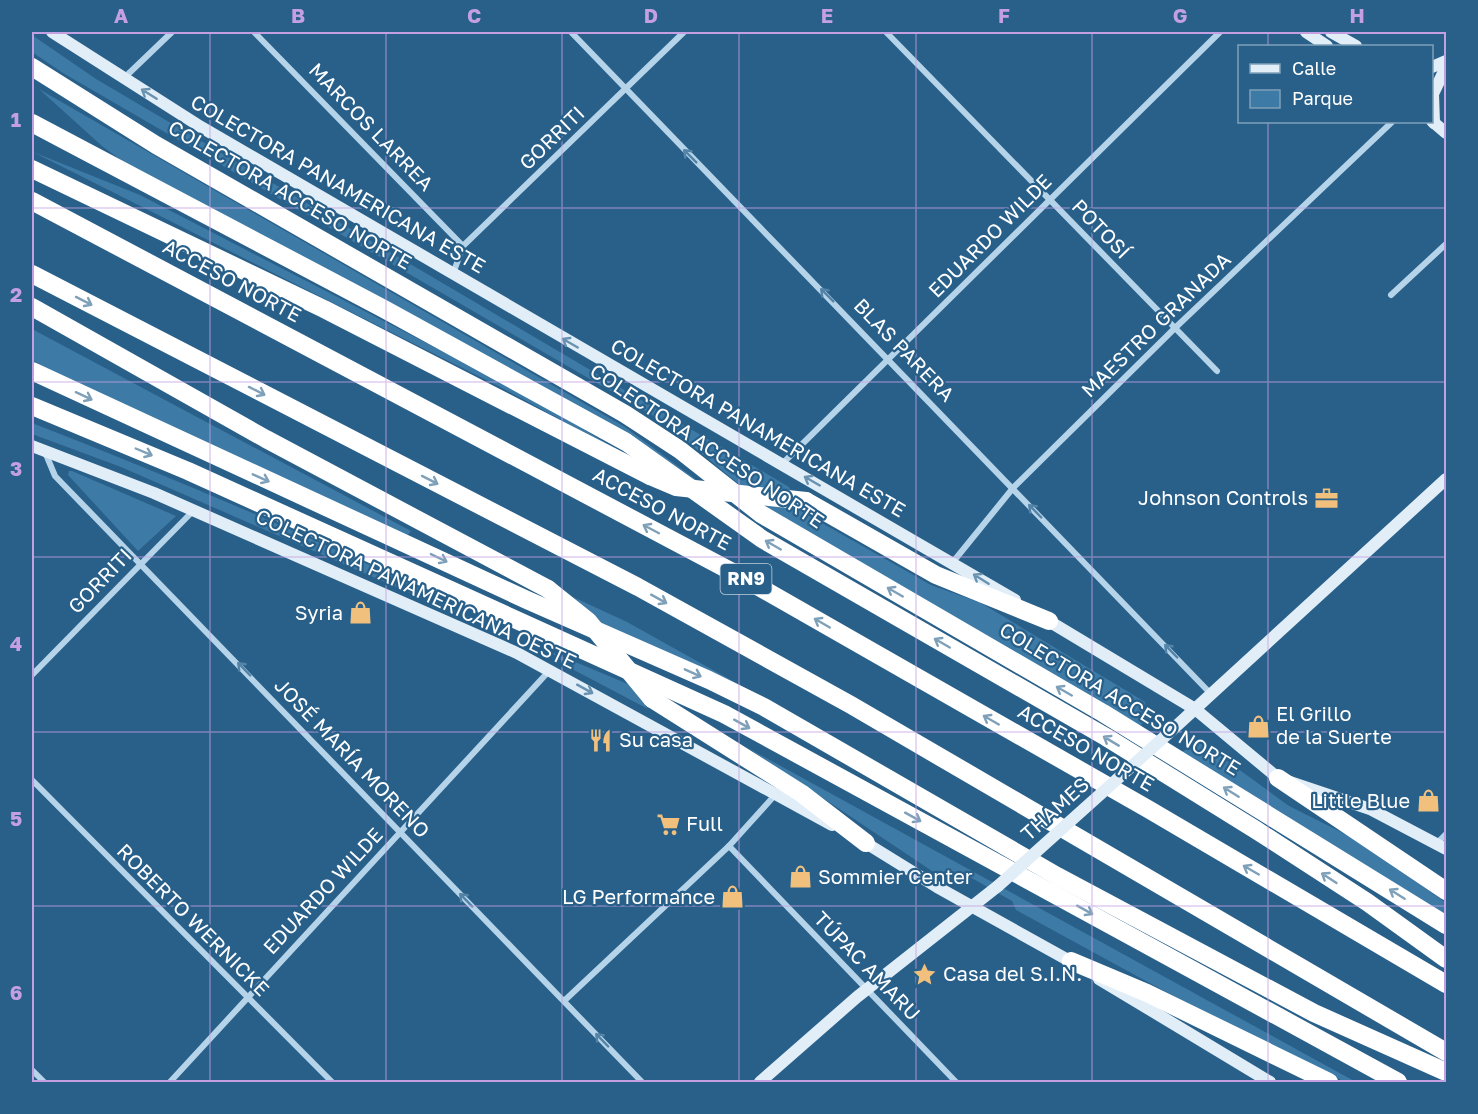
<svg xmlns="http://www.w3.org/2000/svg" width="1478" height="1114" viewBox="0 0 1478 1114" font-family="'Golos Text',sans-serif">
	<rect width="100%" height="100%" fill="#29608a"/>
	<g fill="#3d7aa6">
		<polygon points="32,35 96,79 789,487 799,510 931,585 981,603 1145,702 1146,720 1138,728 772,512 664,422 63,73 32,52"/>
		<polygon points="39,89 625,427 772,536 144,177 102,146"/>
		<polygon points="33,152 140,195 521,392 628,456 500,387"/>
		<polygon points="32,329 411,531 407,536 65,379 32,360"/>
		<path d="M 32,423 C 168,476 303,533 435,595 L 434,600 L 513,638 L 121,467 L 32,434 Z"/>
		<polygon points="69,471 72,471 176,516 138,551 68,475"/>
		<polygon points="573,597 627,622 808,723 605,628"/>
		<polygon points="549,651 628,684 648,709 574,670"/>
		<polygon points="1194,744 1204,744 1289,806 1357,840 1446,903 1446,916 1179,754"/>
		<path d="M 748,748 L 1356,1082 L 1345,1082 L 1199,1010 L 1016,910 L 1012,901 L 970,877 C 957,884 944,877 932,871 Z"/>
	</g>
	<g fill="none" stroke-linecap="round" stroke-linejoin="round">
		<g stroke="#b6d4e9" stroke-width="6">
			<polyline points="254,32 463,246"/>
			<polyline points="571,32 1211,694"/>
			<polyline points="886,32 1217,371"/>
			<polyline points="123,79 172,32"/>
			<polyline points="453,274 463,246 684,32"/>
			<polyline points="1391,295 1446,244"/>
			<polyline points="45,452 55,476 642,1082"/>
			<polyline points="782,464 1220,32"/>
			<polyline points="953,562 1013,488 1175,328 1392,122"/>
			<polyline points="32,675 193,511"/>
			<polyline points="32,780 332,1082"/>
			<polyline points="1436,844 1446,834"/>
			<polyline points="729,846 956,1082"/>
			<polyline points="564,1001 729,846 775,795"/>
			<polyline points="32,1070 44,1082"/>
			<polyline points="170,1082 550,670"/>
		</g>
		<g stroke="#e1eef8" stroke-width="12">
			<polyline points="52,32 201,127 1015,600"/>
			<polyline points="1306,32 1327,46"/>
			<polyline points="1331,32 1356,46"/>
			<polyline points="1432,67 1446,61"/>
			<polyline points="1432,121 1446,133"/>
			<polyline points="1434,123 1433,94 1446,67"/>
			<polyline points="32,446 154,493 517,653 832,825"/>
			<polyline points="1042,617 1195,709 1278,778 1370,809 1446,849"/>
			<polyline points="1172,730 1446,479"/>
			<polyline points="861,840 937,887 1077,965"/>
			<polyline points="1099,979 1270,1082"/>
			<polyline points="760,1082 857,997 998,886"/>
		</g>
		<g stroke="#fff" stroke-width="18">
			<polyline points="32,67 156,145 625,414 680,450 761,514 1103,713 1446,925"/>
			<polyline points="32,123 384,309 626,442 762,539 1106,737 1256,830 1367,902 1446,959"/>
			<polyline points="32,169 324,309 650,476"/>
			<polyline points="32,201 738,575 1148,809 1446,984"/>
			<polyline points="32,274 638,587 851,705 1446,1052"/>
			<polyline points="32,307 266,439 548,589"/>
			<polyline points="32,371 527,600 709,680 764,707 1057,876 1314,1013 1446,1072"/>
			<polyline points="32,406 188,471 724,714 1398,1082"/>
			<polyline points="806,501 936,575 1049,621"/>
			<polyline points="652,699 801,793 866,843"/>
			<polyline points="1278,778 1446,891"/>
			<polyline points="1071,961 1147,993 1329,1082"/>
		</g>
		<polyline stroke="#e1eef8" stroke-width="12" points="998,886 1172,730"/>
		<g stroke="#fff" stroke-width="18">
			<polyline points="650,476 676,487 806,501"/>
			<polyline points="548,589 588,621 652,699"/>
		</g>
	</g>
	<defs><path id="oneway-shaft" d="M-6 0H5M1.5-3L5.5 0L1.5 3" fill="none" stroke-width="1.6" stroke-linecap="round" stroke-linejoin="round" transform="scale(1.5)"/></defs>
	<g stroke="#6992b0">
		<use href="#oneway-shaft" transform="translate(149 94) rotate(-148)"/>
		<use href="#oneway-shaft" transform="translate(570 343) rotate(-150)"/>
		<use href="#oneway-shaft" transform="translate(812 481) rotate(-150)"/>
		<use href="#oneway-shaft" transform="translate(981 579) rotate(-148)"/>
		<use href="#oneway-shaft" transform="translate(585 689) rotate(29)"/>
	</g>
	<g stroke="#5383a6">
		<use href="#oneway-shaft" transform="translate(690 156) rotate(-135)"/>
		<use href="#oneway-shaft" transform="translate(827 295) rotate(-135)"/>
		<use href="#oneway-shaft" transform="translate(1035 511) rotate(-134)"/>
		<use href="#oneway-shaft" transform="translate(1171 651) rotate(-134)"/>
		<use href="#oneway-shaft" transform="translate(244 669) rotate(-134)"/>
		<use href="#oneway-shaft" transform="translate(466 900) rotate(-134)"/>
		<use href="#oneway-shaft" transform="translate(602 1040) rotate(-134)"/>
	</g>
	<g stroke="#7fa0b9">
		<use href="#oneway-shaft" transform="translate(84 301) rotate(27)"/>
		<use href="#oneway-shaft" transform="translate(257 391) rotate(27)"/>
		<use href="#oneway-shaft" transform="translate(84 396) rotate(25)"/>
		<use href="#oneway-shaft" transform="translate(144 452) rotate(23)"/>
		<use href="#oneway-shaft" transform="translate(261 478) rotate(24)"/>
		<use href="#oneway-shaft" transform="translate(430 480) rotate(27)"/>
		<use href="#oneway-shaft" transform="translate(651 529) rotate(-152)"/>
		<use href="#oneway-shaft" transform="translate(773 545) rotate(-150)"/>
		<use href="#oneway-shaft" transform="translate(439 558) rotate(26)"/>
		<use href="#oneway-shaft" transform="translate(895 592) rotate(-150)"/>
		<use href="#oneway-shaft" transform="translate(659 599) rotate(29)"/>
		<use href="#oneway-shaft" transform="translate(822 623) rotate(-150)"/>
		<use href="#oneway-shaft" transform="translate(942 643) rotate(-150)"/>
		<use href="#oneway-shaft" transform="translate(693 673) rotate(24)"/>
		<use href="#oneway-shaft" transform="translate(1064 691) rotate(-150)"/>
		<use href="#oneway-shaft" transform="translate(991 720) rotate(-150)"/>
		<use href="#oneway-shaft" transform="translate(742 724) rotate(29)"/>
		<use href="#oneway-shaft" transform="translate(1111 741) rotate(-149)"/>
		<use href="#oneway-shaft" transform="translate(1231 792) rotate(-148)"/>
		<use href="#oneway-shaft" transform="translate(913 817) rotate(29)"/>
		<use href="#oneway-shaft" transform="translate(1251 870) rotate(-150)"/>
		<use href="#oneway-shaft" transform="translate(1329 878) rotate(-147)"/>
		<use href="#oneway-shaft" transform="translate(1397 894) rotate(-148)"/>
		<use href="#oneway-shaft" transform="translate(1085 910) rotate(29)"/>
	</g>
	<path fill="none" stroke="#c4a0e2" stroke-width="1.5" stroke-opacity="0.55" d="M 210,32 L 210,1082M 386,32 L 386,1082M 562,32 L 562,1082M 739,32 L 739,1082M 916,32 L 916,1082M 1092,32 L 1092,1082M 1268,32 L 1268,46M 1268,122 L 1268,1082M 32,208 L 1446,208M 32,382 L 1446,382M 32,557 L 1446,557M 32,732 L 1446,732M 32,906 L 1446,906"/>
	<defs>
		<symbol id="office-bare" viewBox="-9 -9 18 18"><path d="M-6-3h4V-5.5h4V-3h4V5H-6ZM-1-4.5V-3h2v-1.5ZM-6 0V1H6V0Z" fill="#f1c07d" stroke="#29608a" stroke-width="2.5" paint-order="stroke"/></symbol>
		<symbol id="shop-bare" viewBox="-9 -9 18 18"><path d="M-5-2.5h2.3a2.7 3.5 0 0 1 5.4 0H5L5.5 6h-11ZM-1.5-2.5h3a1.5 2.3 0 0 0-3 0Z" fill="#f1c07d" stroke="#29608a" stroke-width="2.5" paint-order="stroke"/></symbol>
		<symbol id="restaurant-bare" viewBox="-9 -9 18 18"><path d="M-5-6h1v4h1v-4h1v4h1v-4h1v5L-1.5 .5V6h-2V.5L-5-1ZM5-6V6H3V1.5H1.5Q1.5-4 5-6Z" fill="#f1c07d" stroke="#29608a" stroke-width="2.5" paint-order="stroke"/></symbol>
		<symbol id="supermarket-bare" viewBox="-9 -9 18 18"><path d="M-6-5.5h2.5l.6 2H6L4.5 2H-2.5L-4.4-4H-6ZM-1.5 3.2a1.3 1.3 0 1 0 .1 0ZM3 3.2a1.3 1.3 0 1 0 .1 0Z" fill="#f1c07d" stroke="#29608a" stroke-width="2.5" paint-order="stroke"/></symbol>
		<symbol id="sight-bare" viewBox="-9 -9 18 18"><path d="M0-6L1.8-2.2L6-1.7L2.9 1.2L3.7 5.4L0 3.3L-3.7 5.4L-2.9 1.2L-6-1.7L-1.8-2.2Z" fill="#f1c07d" stroke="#29608a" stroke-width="2.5" paint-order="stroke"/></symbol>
	</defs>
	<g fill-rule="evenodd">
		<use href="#office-bare" x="1310" y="482" width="33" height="33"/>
		<use href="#shop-bare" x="344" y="596" width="33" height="33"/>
		<use href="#shop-bare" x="1242" y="710" width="33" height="33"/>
		<use href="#restaurant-bare" x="584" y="724" width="33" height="33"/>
		<use href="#shop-bare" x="1412" y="784" width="33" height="33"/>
		<use href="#supermarket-bare" x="652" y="808" width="33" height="33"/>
		<use href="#shop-bare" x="784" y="860" width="33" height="33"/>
		<use href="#shop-bare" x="716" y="880" width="33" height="33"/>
		<use href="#sight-bare" x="908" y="958" width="33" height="33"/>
	</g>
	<g text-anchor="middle" stroke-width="4.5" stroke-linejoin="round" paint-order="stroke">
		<rect fill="#29608a" stroke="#bfcfdc" stroke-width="1.5" x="720.5" y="564" width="51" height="30" rx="4.5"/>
		<g font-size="18" font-weight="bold" fill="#fff">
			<text x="746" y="585">RN9</text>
		</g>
		<g font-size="20" fill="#fff" stroke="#29608a">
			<text transform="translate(371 127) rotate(46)" y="7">MARCOS LARREA</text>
			<text transform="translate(552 138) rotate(-44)" y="7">GORRITI</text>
			<text transform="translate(338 184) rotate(30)" y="7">COLECTORA PANAMERICANA ESTE</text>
			<text transform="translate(290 195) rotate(30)" y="7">COLECTORA ACCESO NORTE</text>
			<text transform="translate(1101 229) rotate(46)" y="7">POTOSÍ</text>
			<text transform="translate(990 236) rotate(-45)" y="7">EDUARDO WILDE</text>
			<text transform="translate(232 281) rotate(28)" y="7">ACCESO NORTE</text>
			<text transform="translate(1156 325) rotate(-44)" y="7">MAESTRO GRANADA</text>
			<text transform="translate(904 350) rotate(46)" y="7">BLAS PARERA</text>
			<text transform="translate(758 428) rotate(30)" y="7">COLECTORA PANAMERICANA ESTE</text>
			<text transform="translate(707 446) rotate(34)" y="7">COLECTORA ACCESO NORTE</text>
			<text transform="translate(662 509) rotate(28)" y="7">ACCESO NORTE</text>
			<text transform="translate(100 581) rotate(-46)" y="7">GORRITI</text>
			<text transform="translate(416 589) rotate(25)" y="7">COLECTORA PANAMERICANA OESTE</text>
			<text transform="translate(1120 699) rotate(31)" y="7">COLECTORA ACCESO NORTE</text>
			<text transform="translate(1086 748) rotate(30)" y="7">ACCESO NORTE</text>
			<text transform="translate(352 758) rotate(46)" y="7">JOSÉ MARÍA MORENO</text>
			<text transform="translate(1055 809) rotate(-42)" y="7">THAMES</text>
			<text transform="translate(323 891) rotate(-47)" y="7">EDUARDO WILDE</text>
			<text transform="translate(193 920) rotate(45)" y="7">ROBERTO WERNICKE</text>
			<text transform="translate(867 966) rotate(46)" y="7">TÚPAC AMARU</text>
		</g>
		<g font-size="20" fill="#fff" stroke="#29608a" text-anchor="start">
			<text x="1308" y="505" text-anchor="end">Johnson Controls</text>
			<text x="343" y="620" text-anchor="end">Syria</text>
			<text x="1276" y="721">El Grillo<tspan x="1276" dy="23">de la Suerte</tspan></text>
			<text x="619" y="747">Su casa</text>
			<text x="1410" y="808" text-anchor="end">Little Blue</text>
			<text x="686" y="831">Full</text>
			<text x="818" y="884">Sommier Center</text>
			<text x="715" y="904" text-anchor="end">LG Performance</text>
			<text x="943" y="981">Casa del S.I.N.</text>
		</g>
	</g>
	<rect width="1478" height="1114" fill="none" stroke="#29608a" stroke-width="66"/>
	<rect x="1238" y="45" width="195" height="78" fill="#29608a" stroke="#7fa0b9" stroke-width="1.5"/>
	<rect x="1250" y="64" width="30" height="9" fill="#e1eef8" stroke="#7fa0b9" stroke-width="1.5"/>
	<text x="1292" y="75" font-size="18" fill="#ffffff">Calle</text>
	<rect x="1250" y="90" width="30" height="18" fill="#3d7aa6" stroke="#7fa0b9" stroke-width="1.5"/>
	<text x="1292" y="105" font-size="18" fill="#ffffff">Parque</text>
	<rect x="33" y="33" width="1412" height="1048" fill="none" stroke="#c4a0e2" stroke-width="2"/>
	<g font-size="20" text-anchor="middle" font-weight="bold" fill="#c4a0e2">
		<text x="121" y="23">A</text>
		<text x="298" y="23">B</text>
		<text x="474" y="23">C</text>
		<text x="651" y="23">D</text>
		<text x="827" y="23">E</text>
		<text x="1004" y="23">F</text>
		<text x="1180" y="23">G</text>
		<text x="1357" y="23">H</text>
		<text x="16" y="127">1</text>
		<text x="16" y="302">2</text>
		<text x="16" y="476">3</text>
		<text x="16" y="651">4</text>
		<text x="16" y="826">5</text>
		<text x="16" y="1000">6</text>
	</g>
</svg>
